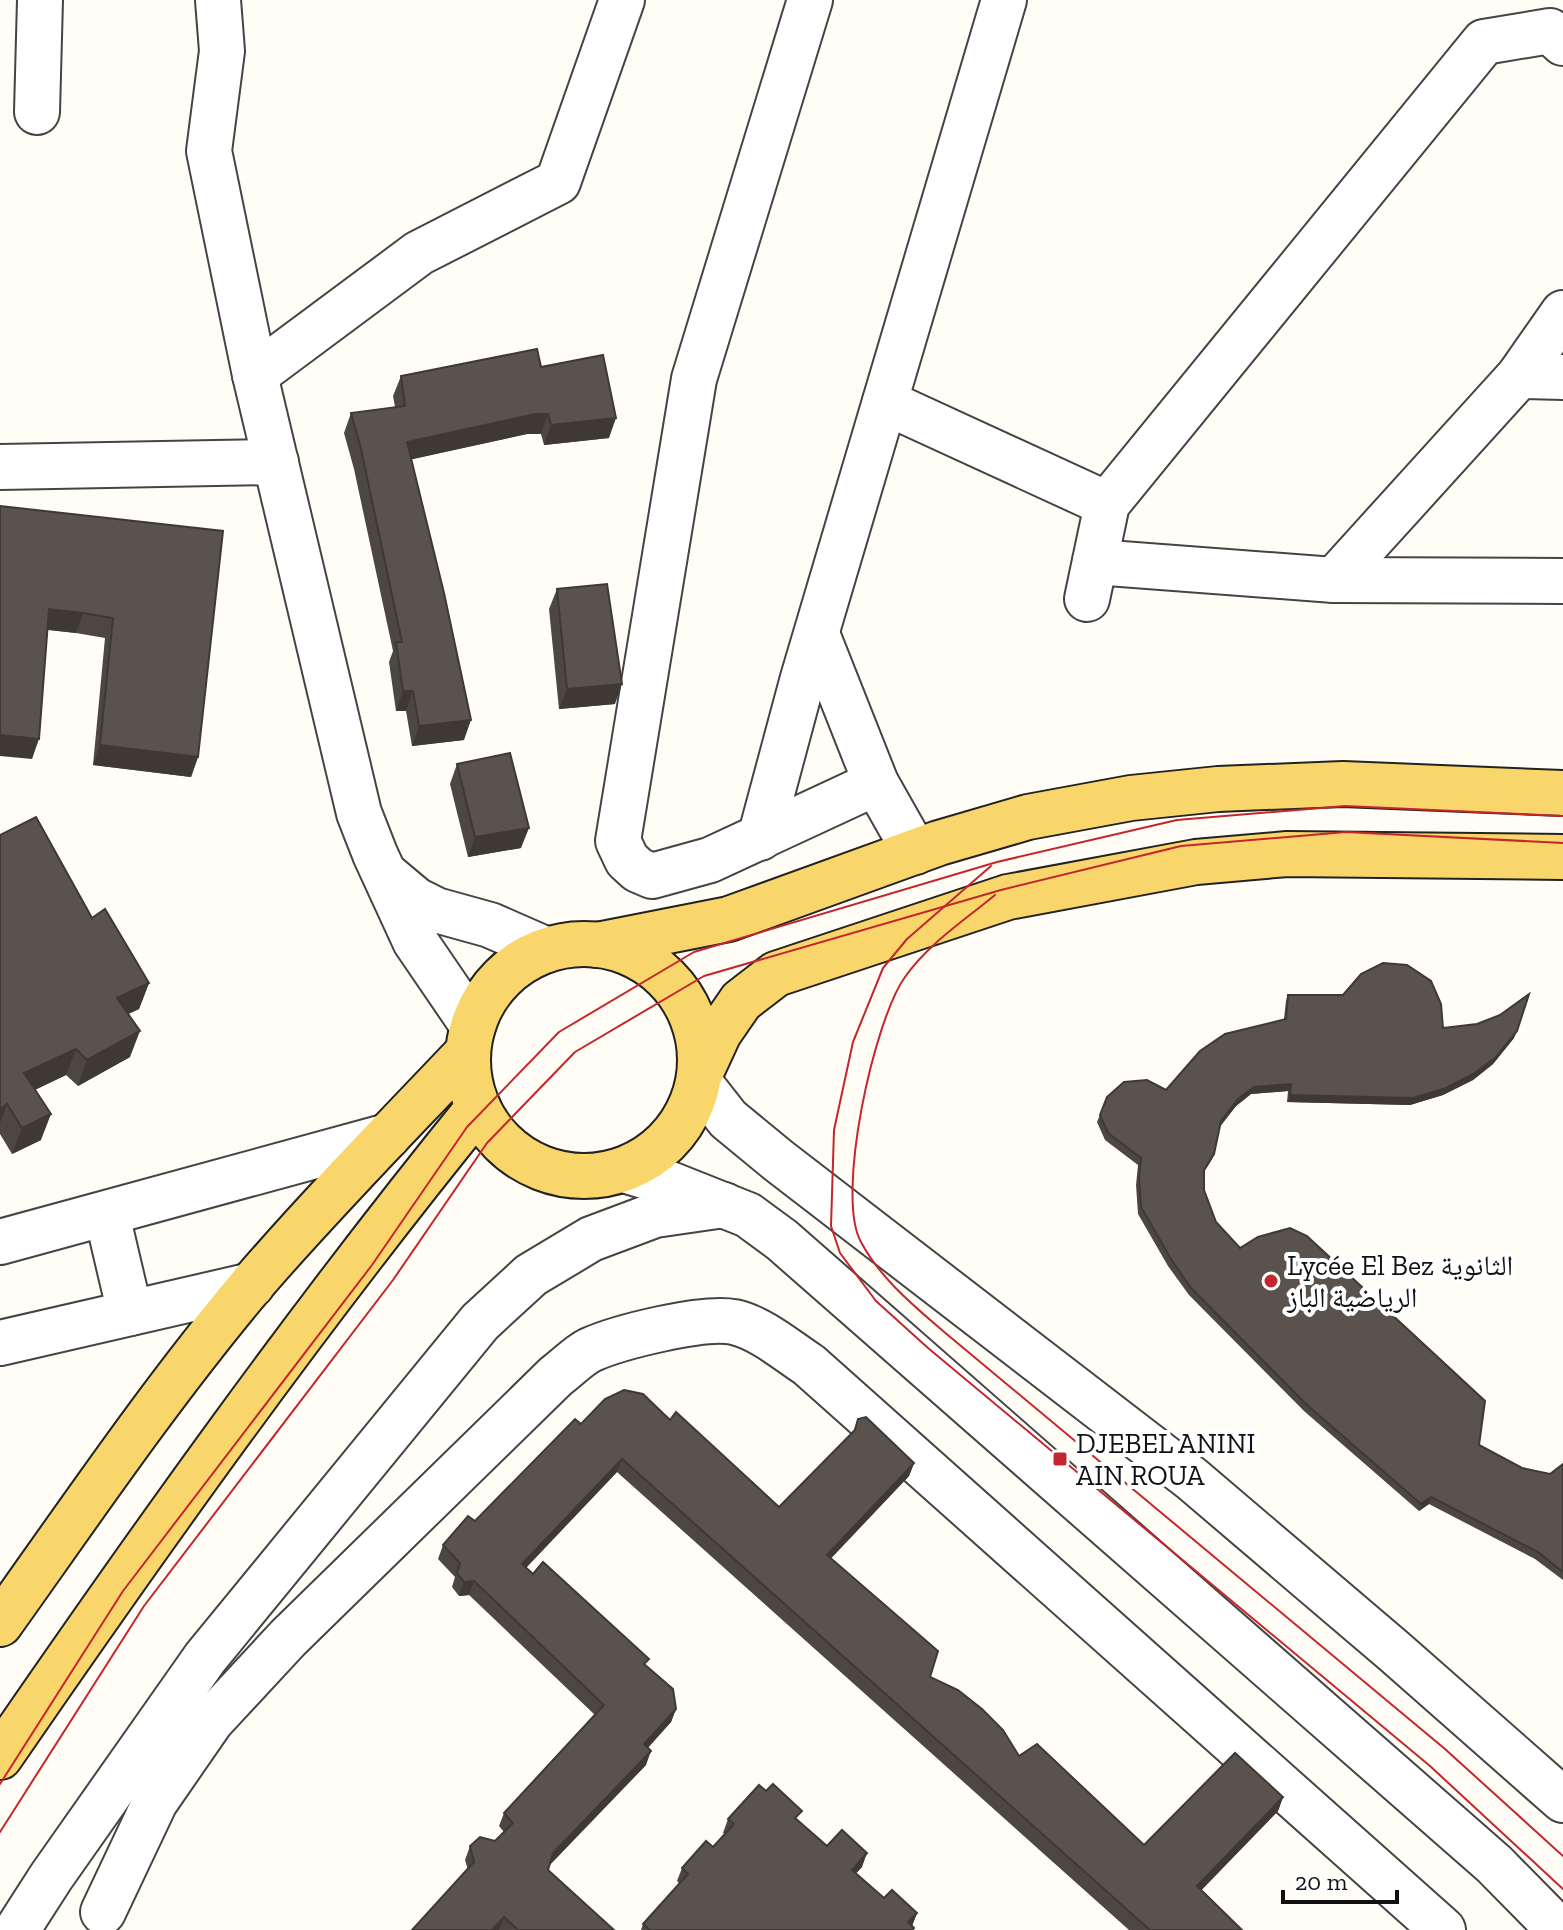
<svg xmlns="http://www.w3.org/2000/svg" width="1563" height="1930" viewBox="0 0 1563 1930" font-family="'Zilla Slab','Noto Naskh Arabic',serif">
	<rect width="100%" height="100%" fill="#fffdf5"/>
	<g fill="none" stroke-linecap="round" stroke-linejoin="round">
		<defs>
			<g id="minor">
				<polyline points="218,0 222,51 209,151 255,375 359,813 375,854 415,941 473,1026"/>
				<polyline points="810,0 694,379 618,841 627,860 638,870 652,876 710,860 876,783"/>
				<polyline points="37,112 40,0"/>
				<polyline points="255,375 419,253 558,182 622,0"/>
				<polyline points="1519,376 1563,377"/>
				<polyline points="885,402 1107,504"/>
				<polyline points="0,467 276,462"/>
				<polyline points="1095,562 1334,580 1563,581"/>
				<polyline points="1334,580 1519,376 1563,313"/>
				<polyline points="1087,599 1107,504 1484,42 1550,31 1563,43"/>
				<polyline points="817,634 876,783 915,852"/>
				<polyline points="760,838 803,678 1004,0"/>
				<polyline points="385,874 416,900 436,910 490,925 547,950"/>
				<polyline points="699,1082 728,1119 779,1161 1192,1479 1395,1652 1563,1800"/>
				<polyline points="624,1170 670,1184 748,1215 782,1240 1494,1864 1559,1930"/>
				<polyline points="107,1215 130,1313"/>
				<polyline points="0,1242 388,1136"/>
				<polyline points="0,1343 252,1285"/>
				<path d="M 103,1912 L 155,1802 L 211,1721 L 288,1638 L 556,1376 C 567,1368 578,1356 590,1350 C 619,1337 703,1316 734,1322 C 761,1328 786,1350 809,1365 L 1443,1930"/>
				<polyline points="17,1930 51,1877 205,1658 480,1322 531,1275 591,1239 655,1215 724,1205"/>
			</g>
			<g id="major">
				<circle cx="584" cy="1060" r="116"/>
				<polyline points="597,945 729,919 939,843 1028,817 1131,798 1218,789 1343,784 1563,793"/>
				<polyline points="701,1072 719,1033 741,1001 776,974 1008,897 1196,862 1287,854 1563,857"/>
				<path d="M 0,1624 C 82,1509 162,1391 253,1283 C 322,1203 396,1128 468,1052"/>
				<path d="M 0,1757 C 152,1536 309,1316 478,1108"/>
			</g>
		</defs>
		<use href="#minor" stroke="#444" stroke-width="48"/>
		<use href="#major" stroke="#222" stroke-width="48"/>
		<use href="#minor" stroke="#fff" stroke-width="44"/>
		<use href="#major" stroke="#f9d66b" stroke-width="44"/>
		<g stroke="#c4262e" stroke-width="2">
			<polyline points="991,866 907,939 883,968 853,1042 834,1130 831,1226 840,1253 876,1301 928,1348 1430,1766 1563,1889"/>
			<path d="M 995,895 C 965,920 928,944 905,977 C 874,1020 835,1196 861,1242 C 880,1278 913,1305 943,1331 L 1445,1749 L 1563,1856"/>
			<polyline points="0,1784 123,1591 372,1265 467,1127 559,1032 694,952 997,862 1177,820 1345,806 1563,816"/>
			<polyline points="0,1832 144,1606 393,1280 487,1143 575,1052 704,976 1001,890 1181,846 1346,832 1563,843"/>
		</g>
	</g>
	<g fill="#4d4742">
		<polygon points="541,367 609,438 544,445 541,434 527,434 411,459 464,740 412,746 406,711 396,711 389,662 393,651 354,469 344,433 351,413 395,407 393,396 401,376"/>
		<polygon points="0,506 223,531 198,757 191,777 93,765 105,638 76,633 48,630 32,759"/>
		<polygon points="557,589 615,704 559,709 549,609"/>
		<polygon points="457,764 521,848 468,857 450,784"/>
		<polygon points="0,835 92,918 149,983 139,1009 128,1014 130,1057 78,1086 66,1075 35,1090 41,1140 12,1154 0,1134"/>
		<polygon points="1288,995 1443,1028 1514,1038 1493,1064 1473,1080 1443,1095 1410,1105 1287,1102 1288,1091 1251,1094 1236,1106 1220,1126 1211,1161 1204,1172 1204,1190 1216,1222 1240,1248 1479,1445 1522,1468 1550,1474 1563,1464 1563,1580 1535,1559 1429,1504 1419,1511 1304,1411 1189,1295 1168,1266 1138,1214 1136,1185 1138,1165 1105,1140 1097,1122 1107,1097 1166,1090 1284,1019 1286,1001"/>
		<polygon points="858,1419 914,1463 909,1476 831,1558 930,1677 1019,1756 1144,1845 1283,1797 1278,1811 1201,1890 1242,1930 1129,1930 617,1472 526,1568 646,1666 676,1709 671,1722 648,1748 646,1765 549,1865 548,1870 614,1930 412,1930 468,1870 465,1860 470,1846 495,1841 504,1832 499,1826 504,1813 595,1715 469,1595 459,1596 452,1587 455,1577 438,1559 443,1545 475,1521 581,1424 670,1420 779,1507 853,1432"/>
		<polygon points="728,1819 798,1821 827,1846 862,1867 856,1873 884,1898 917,1913 912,1926 914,1928 913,1930 641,1930 643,1924 680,1884 677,1881 682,1868 713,1847 725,1834 723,1833"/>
	</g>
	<g fill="#3f3936">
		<polygon points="535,414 548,414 541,434 527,434 400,462 407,442"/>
		<polygon points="616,418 609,438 544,445 551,425"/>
		<polygon points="49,609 83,613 76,633 42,629"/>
		<polygon points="622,684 615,704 559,709 567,689"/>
		<polygon points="403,691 413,691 406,711 396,711"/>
		<polygon points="471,720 464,740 412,746 419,726"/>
		<polygon points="0,735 39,739 32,759 0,756"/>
		<polygon points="100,745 198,757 191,777 93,765"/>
		<polygon points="529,828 521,848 468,857 475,837"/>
		<polygon points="149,983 139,1009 107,1024 117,998"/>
		<polygon points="140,1031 130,1057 78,1086 87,1060"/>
		<polygon points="1517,1031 1514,1038 1493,1064 1473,1080 1443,1095 1410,1105 1287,1102 1290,1095"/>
		<polygon points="76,1049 66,1075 15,1099 24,1073"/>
		<polygon points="1291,1084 1288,1091 1251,1094 1236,1106 1219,1128 1221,1121 1238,1099 1254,1087"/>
		<polygon points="7,1104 0,1123 0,1109"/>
		<polygon points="51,1114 41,1140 12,1154 22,1128"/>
		<polygon points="622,1459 617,1472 517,1577 522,1564"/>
		<polygon points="914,1463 909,1476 822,1568 827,1555"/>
		<polygon points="1431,1497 1429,1504 1419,1511 1421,1504"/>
		<polygon points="474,1581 469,1595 459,1596 464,1582"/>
		<polygon points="676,1709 671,1722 639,1757 644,1744"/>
		<polygon points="651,1751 646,1765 548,1867 553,1853"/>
		<polygon points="1283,1797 1278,1811 1192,1900 1197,1886"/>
		<polygon points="867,1853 862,1867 847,1883 852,1870"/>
		<polygon points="917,1913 912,1926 908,1922"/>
		<polygon points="504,1917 499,1930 492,1930"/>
	</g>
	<g fill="#5a524d" stroke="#3f3936" stroke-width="2">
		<polygon points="537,349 541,367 603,355 616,418 551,425 548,414 535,414 407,442 444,593 471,720 419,726 413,691 403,691 396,642 402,642 361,449 351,413 405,406 401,376"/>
		<polygon points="0,506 223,531 198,757 100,745 113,618 83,613 49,609 39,739 0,735"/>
		<polygon points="607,584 622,684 567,689 557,589"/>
		<polygon points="510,753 529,828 475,837 457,764"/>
		<polygon points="36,817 92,918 105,909 149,983 117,998 140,1031 87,1060 76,1049 24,1073 51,1114 22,1128 7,1104 0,1109 0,835"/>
		<polygon points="1383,963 1407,965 1431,981 1441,1004 1443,1028 1477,1024 1500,1015 1529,994 1517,1031 1496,1057 1475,1073 1446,1088 1413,1098 1290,1095 1291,1084 1254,1087 1238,1099 1221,1121 1214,1154 1204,1170 1204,1190 1216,1222 1240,1248 1258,1237 1290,1228 1307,1236 1485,1401 1479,1445 1522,1468 1550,1474 1563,1464 1563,1572 1538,1552 1431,1497 1421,1504 1306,1404 1191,1288 1171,1259 1141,1207 1139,1178 1141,1158 1108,1133 1100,1115 1107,1097 1124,1082 1147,1080 1166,1090 1200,1051 1225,1034 1286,1019 1288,995 1343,995 1361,974"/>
		<polygon points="624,1390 643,1394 670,1420 676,1412 779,1507 855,1430 858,1419 866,1417 914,1463 827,1555 938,1651 930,1677 958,1690 982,1709 1003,1730 1019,1756 1037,1744 1144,1845 1235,1753 1283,1797 1197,1886 1242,1930 1150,1930 622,1459 522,1564 533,1574 543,1562 649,1659 644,1664 673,1689 676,1709 644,1744 651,1751 553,1853 548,1870 614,1930 518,1930 504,1917 492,1930 412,1930 474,1862 470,1846 480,1837 495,1841 513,1823 504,1813 604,1705 474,1581 464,1582 457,1573 460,1563 443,1545 468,1516 475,1521 575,1419 581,1424 605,1399"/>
		<polygon points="773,1784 802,1811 795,1818 827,1846 842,1830 867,1853 852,1870 884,1898 892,1890 917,1913 908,1922 914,1928 912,1930 650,1930 643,1924 688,1874 682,1868 706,1841 713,1847 734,1824 728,1819 759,1785 766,1791"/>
	</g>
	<g fill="#c4262e" stroke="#fff" stroke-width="3">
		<circle cx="1271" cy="1281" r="8"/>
		<rect x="1052" y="1451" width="16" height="16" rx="4"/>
	</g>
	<g text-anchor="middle" stroke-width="8" stroke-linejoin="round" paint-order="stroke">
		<g font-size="28" fill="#111" stroke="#fff" text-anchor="start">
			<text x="1287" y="1275">Lycée El Bez الثانوية<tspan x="1287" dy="32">الرياضية الباز</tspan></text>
			<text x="1076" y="1453">DJEBEL ANINI<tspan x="1076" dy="32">AIN ROUA</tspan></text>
		</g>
	</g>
	<path d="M1283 1890v12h114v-12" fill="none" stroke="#111111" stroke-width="4"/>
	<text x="1295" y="1890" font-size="24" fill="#111111" stroke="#ffffff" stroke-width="6" paint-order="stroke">20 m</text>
</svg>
